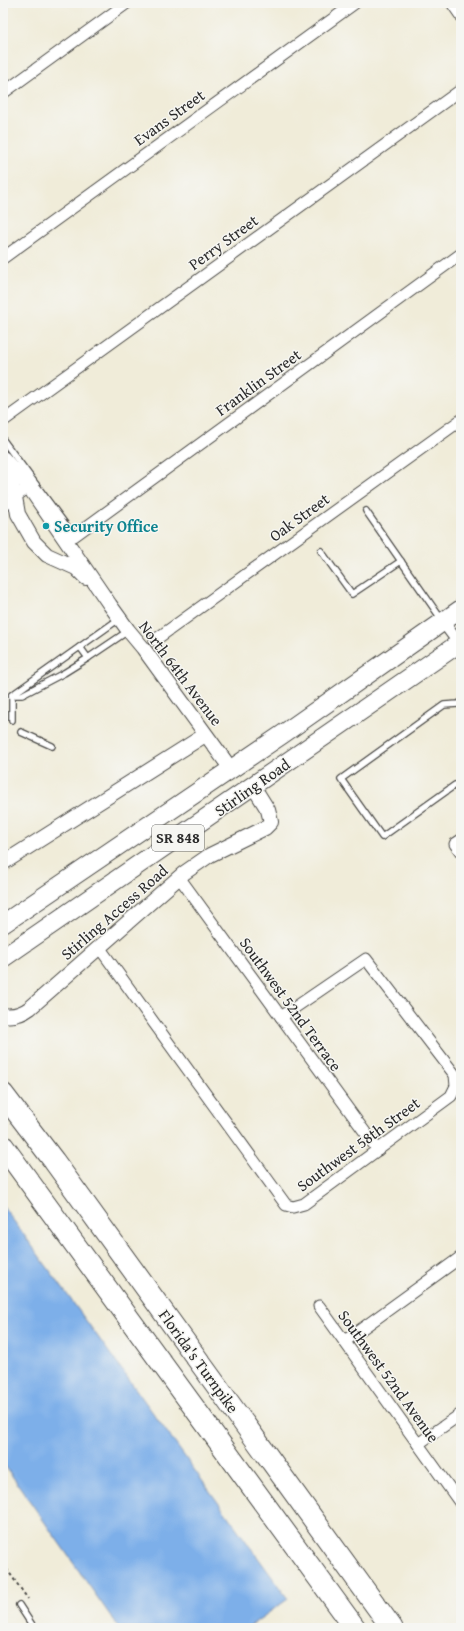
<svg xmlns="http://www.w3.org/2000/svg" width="464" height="1631" viewBox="0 0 464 1631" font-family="'Gentium Book Plus',serif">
	<rect width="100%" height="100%" fill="#f6f6f2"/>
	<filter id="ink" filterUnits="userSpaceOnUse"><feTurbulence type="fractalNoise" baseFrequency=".025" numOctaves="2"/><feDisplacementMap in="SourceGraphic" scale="8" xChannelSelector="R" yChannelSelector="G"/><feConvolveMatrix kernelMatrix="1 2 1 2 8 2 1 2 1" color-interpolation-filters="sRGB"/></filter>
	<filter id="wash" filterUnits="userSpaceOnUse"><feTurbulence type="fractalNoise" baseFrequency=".012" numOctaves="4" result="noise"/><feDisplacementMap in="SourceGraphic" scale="16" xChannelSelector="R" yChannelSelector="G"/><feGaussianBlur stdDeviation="0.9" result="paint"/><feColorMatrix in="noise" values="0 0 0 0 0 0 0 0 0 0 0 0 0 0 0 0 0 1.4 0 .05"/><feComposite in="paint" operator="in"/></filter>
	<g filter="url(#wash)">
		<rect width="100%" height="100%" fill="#f0ecd9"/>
		<polygon fill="#7dafe9" stroke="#546d8a" points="3,1206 288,1599 247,1628 119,1628 3,1463"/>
	</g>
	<g filter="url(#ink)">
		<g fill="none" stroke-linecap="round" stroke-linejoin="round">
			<defs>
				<g id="service">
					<polyline points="3,440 74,536"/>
					<polyline points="366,511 442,620"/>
					<polyline points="321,551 352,594 401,561"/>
					<polyline points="80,647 88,658"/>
					<polyline points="12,695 22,695 64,673 88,658 128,631"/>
					<polyline points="12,695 119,619"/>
					<polyline points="12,695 12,720"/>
					<polyline points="461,702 458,704 444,705 341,779 382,837 455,785 461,784"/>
					<polyline points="21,732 52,746"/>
					<polyline points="19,1605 34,1628"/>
				</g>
				<g id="minor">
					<polyline points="452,3 461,16"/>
					<polyline points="3,93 127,3"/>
					<polyline points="3,258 355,3"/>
					<polyline points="3,421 461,90"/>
					<polyline points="3,505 29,487"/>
					<polyline points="74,536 461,254"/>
					<polyline points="443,622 461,646"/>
					<polyline points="155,640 461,420"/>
					<polyline points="461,840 455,844 461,852"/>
					<polyline points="179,877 378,1150"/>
					<polyline points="99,947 286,1205 293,1207 304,1204 451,1096 456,1086 455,1075 366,959 281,1017"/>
					<polyline points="319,1306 461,1504"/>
					<polyline points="345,1341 461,1257"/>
					<polyline points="418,1444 461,1414"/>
				</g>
				<g id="tertiary">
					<polyline points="3,458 29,487 110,605 128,630 143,648 231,769"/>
					<polyline points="6,465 15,497 18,514 34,542 47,555 76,568 86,578"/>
					<polyline points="3,863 205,735"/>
					<path d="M 3,1015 C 14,1017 22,1014 30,1008 L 184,873 L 210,855 L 265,828 L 271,822 L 268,810 L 253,786"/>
				</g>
				<g id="primary">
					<polyline points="3,924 283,734 461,609"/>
					<polyline points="3,958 461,642"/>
				</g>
				<g id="motorway">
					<polyline points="3,1094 54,1161 392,1628"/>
					<polyline points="3,1146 355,1628"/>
				</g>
			</defs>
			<use href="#service" stroke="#494845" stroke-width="8"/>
			<use href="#minor" stroke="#494845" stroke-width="13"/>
			<use href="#tertiary" stroke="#494845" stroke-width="16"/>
			<use href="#primary" stroke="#494845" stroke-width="20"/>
			<use href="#motorway" stroke="#494845" stroke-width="23"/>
			<polyline stroke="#494845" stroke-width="2" stroke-dasharray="3 3" stroke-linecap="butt" points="3,1564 28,1599"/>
			<use href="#service" stroke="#fff" stroke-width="5.5"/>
			<use href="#minor" stroke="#fff" stroke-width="11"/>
			<use href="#tertiary" stroke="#fff" stroke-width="14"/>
			<use href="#primary" stroke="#fff" stroke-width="18"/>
			<use href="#motorway" stroke="#fff" stroke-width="21"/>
		</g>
	</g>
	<circle fill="#0f9aa8" stroke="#f6f6f2" stroke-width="1.5" cx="46" cy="526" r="4"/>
	<g text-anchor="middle" stroke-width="3" stroke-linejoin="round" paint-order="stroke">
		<rect fill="#f6f6f2" stroke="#686867" stroke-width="1" x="152" y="825" width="52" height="26" rx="3"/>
		<g font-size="15" font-weight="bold" fill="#2b2b2b">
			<text x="178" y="843">SR 848</text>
		</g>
		<g font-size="16" fill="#2b2b2b" stroke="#f6f6f2">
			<text transform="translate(169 117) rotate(-36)" y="6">Evans Street</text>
			<text transform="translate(223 242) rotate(-36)" y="6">Perry Street</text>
			<text transform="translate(258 382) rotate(-36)" y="6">Franklin Street</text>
			<text transform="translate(299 517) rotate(-36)" y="6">Oak Street</text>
			<text transform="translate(181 673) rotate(53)" y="6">North 64th Avenue</text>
			<text transform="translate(252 787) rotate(-35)" y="6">Stirling Road</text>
			<text transform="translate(114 912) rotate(-41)" y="6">Stirling Access Road</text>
			<text transform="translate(291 1004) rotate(54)" y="6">Southwest 52nd Terrace</text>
			<text transform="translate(358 1144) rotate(-36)" y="6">Southwest 58th Street</text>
			<text transform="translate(199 1361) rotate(54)" y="6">Florida's Turnpike</text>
			<text transform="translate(389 1376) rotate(54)" y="6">Southwest 52nd Avenue</text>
		</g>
		<g font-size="16" font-weight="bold" fill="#0d838f" stroke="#f6f6f2" text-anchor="start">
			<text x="54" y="532">Security Office</text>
		</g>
	</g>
	<rect width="464" height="1631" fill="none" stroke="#f6f6f2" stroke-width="16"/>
</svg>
